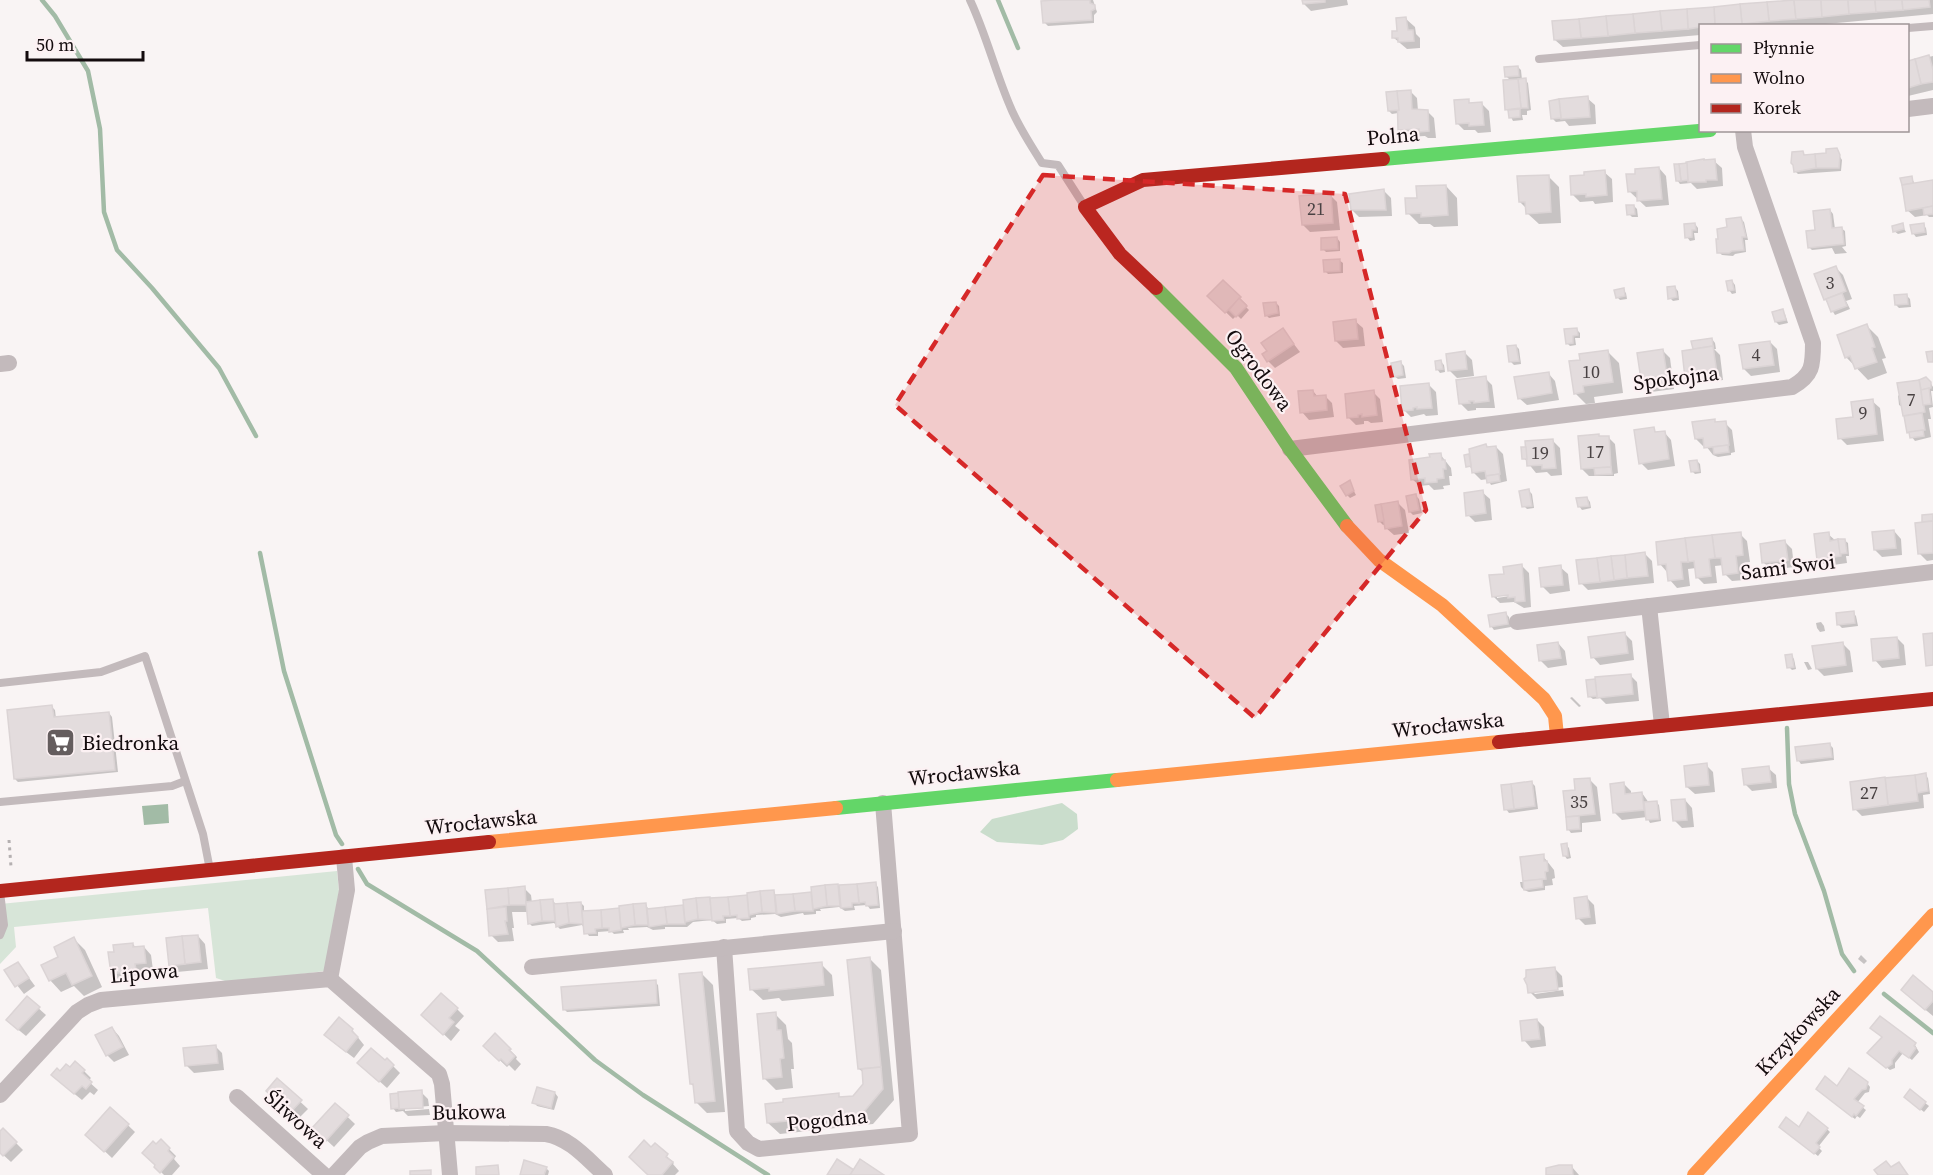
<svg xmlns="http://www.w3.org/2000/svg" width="1933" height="1175" viewBox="0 0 1933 1175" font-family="'Source Serif 4',serif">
	<rect width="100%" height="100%" fill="#f9f4f4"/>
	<polygon fill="#d7e5d8" points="337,871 339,891 325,971 231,983 216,978 208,908 14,927 16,947 0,964 0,904"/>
	<polygon fill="#caddcc" points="1062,803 1077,814 1078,829 1063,840 1042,845 997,842 980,832 992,819"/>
	<polygon fill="#a2bba6" points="168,804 169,823 144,825 142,806"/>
	<g fill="#0003" fill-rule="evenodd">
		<polygon points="1061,0 1093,0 1097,12 1094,15 1094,23 1048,26 1044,22"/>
		<polygon points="1304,0 1347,0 1348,5 1311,11 1304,4"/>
		<polygon points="1809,0 1933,0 1933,14 1805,26 1700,26 1700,35 1563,47 1555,40"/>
		<polygon points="1406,19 1415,27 1416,34 1420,38 1420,48 1407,49 1394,38 1399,33"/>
		<polygon points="1933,56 1933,90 1908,96 1908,62"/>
		<polygon points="1518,67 1521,70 1522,80 1525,80 1528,83 1531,110 1527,111 1527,115 1522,115 1523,120 1513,121 1507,109 1511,81 1506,76"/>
		<polygon points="1410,91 1417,98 1418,111 1427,111 1434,118 1436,138 1428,138 1425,136 1406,137 1399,130 1398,113 1392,114 1389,111"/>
		<polygon points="1587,98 1595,105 1596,124 1569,126 1565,121 1556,122 1553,119"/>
		<polygon points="1468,101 1472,105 1482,104 1489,111 1491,132 1478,133 1475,130 1464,130 1457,123"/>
		<polygon points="1836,150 1842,160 1841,171 1798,174 1795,171 1803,153 1806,156 1828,154"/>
		<polygon points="1714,161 1722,168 1723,186 1697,189 1691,183 1680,184 1677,180"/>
		<polygon points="1659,168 1666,176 1669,205 1646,207 1629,191"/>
		<polygon points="1604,172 1612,179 1613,202 1595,204 1593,201 1580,202 1573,195"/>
		<polygon points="1548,176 1559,187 1561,223 1539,224 1527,213 1527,209 1520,202"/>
		<polygon points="1911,177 1915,184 1933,181 1933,217 1929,217 1927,215 1915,217 1907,210 1902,179"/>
		<polygon points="1446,186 1457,198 1458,226 1434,227 1430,224 1419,224 1408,213 1418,199"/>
		<polygon points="1384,191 1391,198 1392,216 1359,217 1352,210"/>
		<polygon points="1330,195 1337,202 1340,230 1310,232 1303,225"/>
		<polygon points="1634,206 1637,209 1638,217 1632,217 1629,214"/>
		<polygon points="1830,210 1833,214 1835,229 1841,228 1845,231 1846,246 1842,247 1847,253 1835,254 1832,248 1812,250 1809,247"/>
		<polygon points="1741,219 1744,222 1748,240 1745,240 1746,252 1735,254 1733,256 1722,255 1719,252 1728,229"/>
		<polygon points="1695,224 1698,228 1698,233 1694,233 1695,240 1690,241 1687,237"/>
		<polygon points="1902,225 1906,232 1898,234 1894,231"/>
		<polygon points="1923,225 1926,228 1927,235 1916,237 1913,233"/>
		<polygon points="1337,238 1340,242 1340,251 1326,252 1323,249"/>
		<polygon points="1339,260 1343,263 1343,273 1328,274 1325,271"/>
		<polygon points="1835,267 1843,275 1852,299 1846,301 1850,309 1835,315 1825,299"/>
		<polygon points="1732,281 1735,285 1736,293 1732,294 1729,290"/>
		<polygon points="1223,282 1247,305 1245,306 1249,310 1241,319 1237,315 1233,319 1209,296"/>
		<polygon points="1675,288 1678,291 1679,300 1673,301 1670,298"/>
		<polygon points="1623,290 1626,293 1627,299 1620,300 1617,297"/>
		<polygon points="1907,296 1910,299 1911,307 1899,308 1896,305"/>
		<polygon points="1276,303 1279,306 1280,316 1269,318 1266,315"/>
		<polygon points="1782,310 1785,314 1788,323 1779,325 1776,322"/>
		<polygon points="1355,321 1363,328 1365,346 1343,348 1336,341"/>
		<polygon points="1867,326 1878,337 1886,358 1882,359 1887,373 1868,380 1846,357"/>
		<polygon points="1576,329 1580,333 1580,338 1575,338 1576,345 1570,346 1567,343"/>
		<polygon points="1283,330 1300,352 1275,368 1268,361 1269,351"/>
		<polygon points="1712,339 1715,343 1716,349 1714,349 1720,355 1723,380 1694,384 1687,377 1694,350 1693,342"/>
		<polygon points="1770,342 1777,349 1780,372 1751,376 1744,369"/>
		<polygon points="1516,346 1519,349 1521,364 1514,365 1511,362"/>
		<polygon points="1663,351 1670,358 1674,389 1651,392 1644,385"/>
		<polygon points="1608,352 1619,363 1623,393 1594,397 1595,403 1586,404 1575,393"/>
		<polygon points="1465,353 1472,360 1474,376 1457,378 1450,371"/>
		<polygon points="1441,362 1444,365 1445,372 1440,373 1437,369"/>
		<polygon points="1401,363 1404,366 1406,378 1398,379 1394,376"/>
		<polygon points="1548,373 1555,381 1559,400 1527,405 1519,398"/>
		<polygon points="1485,378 1492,385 1495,408 1476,408 1476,410 1468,411 1461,404"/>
		<polygon points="1928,379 1933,387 1933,391 1931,391 1933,407 1929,408 1931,419 1928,419 1931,437 1915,441 1908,432 1904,408 1899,405 1898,395 1902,399 1899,385"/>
		<polygon points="1429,385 1436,392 1438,415 1426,416 1424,414 1411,417 1404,410"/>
		<polygon points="1313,391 1318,397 1325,396 1332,403 1334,417 1309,420 1302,412"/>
		<polygon points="1373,392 1380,399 1383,422 1371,423 1368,421 1364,421 1364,424 1356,425 1349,418"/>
		<polygon points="1872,401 1880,408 1884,441 1847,445 1840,438 1855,418"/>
		<polygon points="1715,421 1717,424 1725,423 1732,430 1735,452 1731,453 1731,455 1718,457 1713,455 1706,446 1703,446 1696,439"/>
		<polygon points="1653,429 1657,433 1664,432 1671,440 1675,466 1648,470 1641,463"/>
		<polygon points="1599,436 1601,438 1608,437 1615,444 1618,473 1614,474 1614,476 1589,476 1582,469"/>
		<polygon points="1553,441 1560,448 1562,475 1551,476 1547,472 1536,473 1524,458"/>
		<polygon points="1496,447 1503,454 1507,481 1491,485 1488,479 1481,480 1473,472 1473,469 1468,466 1469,456 1471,458"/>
		<polygon points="1440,454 1451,468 1452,476 1449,476 1450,485 1443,486 1444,489 1434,490 1429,485 1420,486 1412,479 1431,459"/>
		<polygon points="1697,461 1700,464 1701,473 1695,474 1692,471"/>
		<polygon points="1349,482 1356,495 1350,498 1347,495"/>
		<polygon points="1528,490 1532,494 1534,508 1527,509 1524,506"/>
		<polygon points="1482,492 1490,499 1492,520 1475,522 1468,515"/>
		<polygon points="1416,496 1419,499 1422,513 1413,515 1410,512"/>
		<polygon points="1587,498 1590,502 1591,508 1582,510 1579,506"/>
		<polygon points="1398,503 1405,510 1409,533 1394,535 1386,528 1386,524 1383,525 1379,521"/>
		<polygon points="1933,516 1933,560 1927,561 1920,554 1926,523 1924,522"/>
		<polygon points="1894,531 1901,539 1902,555 1882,557 1875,550"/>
		<polygon points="1740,534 1747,541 1750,562 1743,563 1745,580 1732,581 1725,574 1724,565 1715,566 1717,583 1704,584 1697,577 1696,568 1688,569 1690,586 1677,588 1670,580 1667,572 1660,564"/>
		<polygon points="1828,534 1836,541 1844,540 1848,543 1849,556 1846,556 1847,563 1826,566 1819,559"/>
		<polygon points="1785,542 1792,549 1794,567 1771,570 1764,563"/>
		<polygon points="1645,554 1652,561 1654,583 1588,590 1581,583"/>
		<path d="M 1522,566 L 1529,573 L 1531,607 L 1524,608 L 1514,602 L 1500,603 L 1493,596 L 1505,575 ZM 1497,595 L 1516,595 L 1497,598 Z"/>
		<polygon points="1560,567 1568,574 1570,591 1550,594 1543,587"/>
		<polygon points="1853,613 1856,616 1858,626 1842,628 1839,625"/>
		<polygon points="1506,614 1509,617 1511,627 1494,630 1491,626"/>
		<polygon points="1821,622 1824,626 1825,631 1820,632 1817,628 1816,623"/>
		<polygon points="1625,634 1632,641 1634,660 1600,665 1593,657"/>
		<polygon points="1897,638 1904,645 1906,665 1882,668 1875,660"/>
		<polygon points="1558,643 1565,651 1567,665 1548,668 1541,661"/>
		<polygon points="1843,644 1850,651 1853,672 1824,676 1817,669"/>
		<polygon points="1791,655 1794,659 1796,669 1792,670 1789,667"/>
		<polygon points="1804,662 1808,662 1812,669 1808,670"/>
		<polygon points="1630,675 1637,682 1639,701 1606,704 1600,698 1593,699 1589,696 1588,681"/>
		<polygon points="1572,697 1581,706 1579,707 1570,698"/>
		<polygon points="52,707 55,710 56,719 109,713 112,717 118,772 18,782 15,779"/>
		<polygon points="1829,744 1833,748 1834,760 1801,764 1798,760"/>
		<polygon points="1706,765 1713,772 1715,792 1695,794 1687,787"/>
		<polygon points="1768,768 1776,775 1777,788 1752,791 1745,784"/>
		<polygon points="1925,775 1928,778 1930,794 1923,795 1924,808 1862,816 1855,809"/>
		<polygon points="1590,780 1597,787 1601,821 1582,823 1582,832 1571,833 1568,829 1565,792 1576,791"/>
		<polygon points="1532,783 1535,786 1538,809 1509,813 1506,809"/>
		<polygon points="1624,784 1631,791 1631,794 1642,793 1649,803 1656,802 1659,805 1661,821 1650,823 1647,817 1622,820 1615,813"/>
		<polygon points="1685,800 1692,808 1694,827 1682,828 1675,821"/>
		<polygon points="1566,845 1569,848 1571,858 1567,859 1564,855"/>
		<polygon points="1543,856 1554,870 1555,878 1552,879 1553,885 1545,886 1545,890 1529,892 1524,890 1521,887 1520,882 1525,882"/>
		<polygon points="875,884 878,887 880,908 870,909 867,905 854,906 855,910 845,911 839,907 820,909 821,911 816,911 816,914 804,915 803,913 781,917 775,914 756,915 756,917 751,918 751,920 742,921 738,918 726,919 726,923 717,924 712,920 693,922 687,927 665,927 665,929 653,930 647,927 628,928 629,930 623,930 624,933 614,934 611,931 598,932 598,936 589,936 582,925 560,929 554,923 532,926 529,923 528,912 512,912 514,928 512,928 514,941 498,942 491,935 487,891 524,888 531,895 532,903 553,901 556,904 581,903 584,906 584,912 646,905 649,910 685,907 684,901 749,896 774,892 777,897 813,893 812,888"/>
		<polygon points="1587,898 1594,905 1596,924 1585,925 1578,918"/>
		<polygon points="198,936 205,944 208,969 177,972 170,965"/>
		<polygon points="74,939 85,950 102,987 84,996 74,986 61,992 50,980 60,958"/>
		<polygon points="133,944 136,948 144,947 151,955 153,970 142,971 142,975 133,976 133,979 119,980 112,973"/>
		<polygon points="1861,955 1867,961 1864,964 1858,959"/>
		<polygon points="870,959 881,970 894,1100 873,1124 780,1134 768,1123 838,1095 842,1098 854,1097 865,1084 864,1073 859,1069"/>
		<polygon points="18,963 35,986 24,994 6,971"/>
		<polygon points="821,964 832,975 834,996 782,1001 779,998 763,1000 751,989"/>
		<polygon points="1555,969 1562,976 1563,987 1532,991 1535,994 1563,990 1564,996 1537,999 1530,992"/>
		<polygon points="702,974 713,985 725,1112 707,1113 696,1102 695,1087 691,1084"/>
		<polygon points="655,982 658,985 660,1006 567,1012 564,1009"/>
		<polygon points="1933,994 1933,1016 1910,997"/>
		<polygon points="27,998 46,1015 26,1036 15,1027"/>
		<polygon points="457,1009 464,1016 455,1026 460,1030 451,1041 431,1022"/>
		<polygon points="775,1014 786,1025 788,1039 792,1043 794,1069 791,1069 793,1088 776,1090 764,1078"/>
		<polygon points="1537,1020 1544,1027 1546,1046 1531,1048 1524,1040"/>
		<polygon points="112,1028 119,1036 129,1055 114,1062 107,1055"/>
		<polygon points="352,1030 364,1045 354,1058 333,1042"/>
		<polygon points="495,1035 517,1057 516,1059 521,1064 515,1071 509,1065 507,1067 485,1046"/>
		<polygon points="1915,1045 1919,1052 1912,1060 1903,1053 1895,1063 1895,1068 1890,1070 1872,1056"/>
		<polygon points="215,1046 222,1053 224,1070 194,1073 187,1066"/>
		<polygon points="387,1060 400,1073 387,1088 367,1070"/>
		<polygon points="84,1071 91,1078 88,1081 98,1090 94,1095 90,1092 82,1100 60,1082 60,1073"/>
		<polygon points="278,1081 308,1109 298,1119 275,1098"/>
		<polygon points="1867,1083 1870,1087 1869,1092 1865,1093 1857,1103 1866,1110 1860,1118 1857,1116 1855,1119 1821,1092"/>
		<polygon points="538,1088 555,1093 558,1097 554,1110 537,1106 534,1102"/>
		<polygon points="1910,1091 1929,1106 1924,1112 1909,1100"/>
		<polygon points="421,1092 428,1099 429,1106 405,1108 405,1111 429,1109 430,1115 408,1116 403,1111 396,1112 393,1108 392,1095"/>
		<polygon points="335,1105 355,1124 334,1147 321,1135"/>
		<polygon points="111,1109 135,1132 112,1158 95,1142"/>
		<polygon points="1827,1129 1830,1132 1818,1147 1822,1151 1818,1156 1784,1130"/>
		<polygon points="3,1130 23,1150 11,1162 0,1152 0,1133"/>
		<polygon points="161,1141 176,1156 174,1159 180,1166 172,1175 164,1175 156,1167 156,1146"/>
		<polygon points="655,1145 674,1163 673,1164 679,1171 675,1175 650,1175 651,1149"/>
		<polygon points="1572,1167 1579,1175 1548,1175"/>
		<polygon points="546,1168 549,1171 548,1175 521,1175"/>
	</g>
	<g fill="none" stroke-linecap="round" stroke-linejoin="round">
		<g stroke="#a2bba6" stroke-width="4.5">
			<polyline points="42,0 55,16 88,71 100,129 104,212 117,250 152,288 219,368 256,436"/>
			<polyline points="998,0 1018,48"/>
			<polyline points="260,553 284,671 336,835 342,844"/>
			<polyline points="1787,728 1789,784 1795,814 1824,891 1842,954 1854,971"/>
			<polyline points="358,869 367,884 477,951 595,1060 643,1095 768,1175"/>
			<polyline points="1884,994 1933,1033"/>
		</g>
	</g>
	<g fill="#e3dcdd" stroke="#dbd4d5" stroke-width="1.5">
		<polygon points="1054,0 1090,0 1090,3 1095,5 1095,9 1091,11 1092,20 1043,23 1041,1"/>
		<polygon points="1302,0 1325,0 1325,2 1303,4"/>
		<polygon points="1794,0 1796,19 1769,21 1767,2"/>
		<polygon points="1794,0 1821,0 1822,17 1796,19"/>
		<polygon points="1821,0 1848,0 1849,14 1822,17"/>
		<polygon points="1848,0 1875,0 1876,12 1849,14"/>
		<polygon points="1875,0 1902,0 1903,10 1876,12"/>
		<polygon points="1902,0 1929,0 1930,7 1903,10"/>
		<polygon points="1767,2 1769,21 1742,24 1740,4"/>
		<polygon points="1740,4 1742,24 1715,26 1714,7"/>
		<polygon points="1714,7 1715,26 1700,26 1700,27 1688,29 1687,9"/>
		<polygon points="1687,9 1688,29 1662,31 1660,11"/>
		<polygon points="1660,11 1662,31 1635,33 1633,14"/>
		<polygon points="1633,14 1635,33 1608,36 1606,16"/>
		<polygon points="1606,16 1608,36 1581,38 1579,19"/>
		<polygon points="1406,17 1408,30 1413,30 1414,41 1398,42 1398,38 1392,38 1392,31 1397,31 1396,18"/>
		<polygon points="1579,19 1581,38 1554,40 1552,21"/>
		<polygon points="1929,55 1933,70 1933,82 1921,84 1915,59"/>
		<polygon points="1915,59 1921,84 1908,88 1908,61"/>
		<polygon points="1518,66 1519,76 1505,77 1504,67"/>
		<polygon points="1526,78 1528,108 1521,108 1518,79"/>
		<polygon points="1518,79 1521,108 1505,110 1503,80"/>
		<polygon points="1411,90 1412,109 1428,110 1429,131 1419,132 1419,129 1398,130 1397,91"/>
		<polygon points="1397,91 1399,110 1388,111 1386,92"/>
		<polygon points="1588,96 1590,117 1561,119 1559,99"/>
		<polygon points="1469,99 1469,103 1482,102 1484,125 1469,126 1469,123 1456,124 1454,100"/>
		<polygon points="1559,99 1561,118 1551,119 1549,101"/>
		<polygon points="1520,109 1520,117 1509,118 1508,110"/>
		<polygon points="1837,148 1840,155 1839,168 1816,168 1815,154 1826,153 1826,149"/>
		<polygon points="1803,151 1804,155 1815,154 1816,168 1794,172 1793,165 1791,163 1792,152"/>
		<polygon points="1704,159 1704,160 1715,159 1717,180 1706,180 1706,182 1688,182 1686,162"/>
		<polygon points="1687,163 1688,180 1681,181 1679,164"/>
		<polygon points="1674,164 1679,164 1681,181 1676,181"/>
		<polygon points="1659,167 1662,199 1637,201 1637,191 1628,192 1626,174 1635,174 1635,169"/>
		<polygon points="1605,170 1607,195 1586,197 1586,194 1571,195 1570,176 1584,175 1584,172"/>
		<polygon points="1549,175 1551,212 1526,214 1525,202 1519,202 1517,176"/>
		<polygon points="1912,176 1913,183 1902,185 1900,178"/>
		<polygon points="1933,180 1933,206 1906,211 1902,185"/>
		<polygon points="1446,185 1448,215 1421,217 1421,213 1406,214 1405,198 1417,198 1416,186"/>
		<polygon points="1384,189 1386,210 1351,210 1349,194"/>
		<polygon points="1331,193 1333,223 1302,225 1299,196"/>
		<polygon points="1626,205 1634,205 1635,214 1627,215"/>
		<polygon points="1933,206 1933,214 1924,215 1923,208"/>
		<polygon points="1830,209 1832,228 1842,227 1844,244 1808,248 1806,231 1815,230 1813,211"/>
		<polygon points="1741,217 1746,237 1742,237 1744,250 1732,251 1729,253 1717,253 1716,239 1718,239 1717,229 1727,227 1726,219"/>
		<polygon points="1695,223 1696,230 1692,230 1692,237 1685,238 1684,224"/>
		<polygon points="1903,223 1904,229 1893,232 1892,226"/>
		<polygon points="1924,223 1925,232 1912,234 1910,225"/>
		<polygon points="1337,237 1338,249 1321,250 1321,238"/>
		<polygon points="1340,259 1340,271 1324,272 1323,260"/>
		<polygon points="1836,266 1846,291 1824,300 1814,274"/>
		<polygon points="1223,280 1241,297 1225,313 1207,296"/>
		<polygon points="1732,280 1734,290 1728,291 1726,281"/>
		<polygon points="1675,286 1677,297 1668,299 1667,287"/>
		<polygon points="1624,288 1625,296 1616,298 1614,290"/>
		<polygon points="1842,293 1847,306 1831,312 1826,299"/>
		<polygon points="1907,294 1908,304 1895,305 1894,295"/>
		<polygon points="1239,298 1247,306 1236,317 1229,310"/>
		<polygon points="1276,302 1278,313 1265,316 1263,303"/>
		<polygon points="1783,309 1786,320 1775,322 1772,312"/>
		<polygon points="1356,319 1358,339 1335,341 1333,322"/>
		<polygon points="1867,324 1875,347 1872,348 1877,362 1855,369 1850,356 1845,358 1837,335"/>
		<polygon points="1283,328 1294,344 1267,362 1262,354 1267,351 1261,343"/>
		<polygon points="1577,328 1578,335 1573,336 1573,343 1566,344 1564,329"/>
		<polygon points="1712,338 1713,346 1693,349 1691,341"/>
		<polygon points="1770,341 1774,365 1743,369 1739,345"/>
		<polygon points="1516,345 1519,361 1509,362 1507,346"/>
		<polygon points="1713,346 1717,373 1685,378 1682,351"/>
		<polygon points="1663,349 1668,382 1642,386 1637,353"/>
		<polygon points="1608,350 1613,382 1583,386 1584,392 1574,394 1569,361 1580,360 1579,354"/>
		<polygon points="1465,351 1467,369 1448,371 1446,354"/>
		<polygon points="1933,351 1933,362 1928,362 1926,352"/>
		<polygon points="1441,360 1443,369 1436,370 1435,361"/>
		<polygon points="1401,361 1403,375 1393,377 1391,363"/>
		<polygon points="1549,372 1552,393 1518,399 1514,377"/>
		<polygon points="1486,376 1489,401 1474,403 1474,401 1469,401 1470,403 1459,404 1456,380"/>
		<polygon points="1926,377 1931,382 1931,388 1921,390 1919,380"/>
		<polygon points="1919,380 1925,412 1903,416 1897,383"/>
		<polygon points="1429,383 1432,408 1417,409 1417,407 1413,408 1413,410 1402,411 1400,386"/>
		<polygon points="1929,388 1931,404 1923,405 1921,390"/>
		<polygon points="1313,390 1314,396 1326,395 1327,410 1300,413 1298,391"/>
		<polygon points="1374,390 1377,415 1362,417 1362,414 1358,415 1358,417 1347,418 1345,394"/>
		<polygon points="1873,399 1877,434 1838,439 1836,419 1853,417 1851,402"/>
		<polygon points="1922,413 1925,430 1907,433 1904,416"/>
		<polygon points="1715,419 1715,422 1726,421 1729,445 1704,448 1703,438 1695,439 1692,422"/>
		<polygon points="1654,427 1655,432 1665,431 1669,459 1639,464 1634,430"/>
		<polygon points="1923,430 1924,436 1910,438 1909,432"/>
		<polygon points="1599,434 1599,436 1609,436 1611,467 1581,469 1578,436"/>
		<polygon points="1553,439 1556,468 1542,469 1542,465 1527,466 1525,441"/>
		<polygon points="1486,444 1487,447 1496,446 1500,474 1486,476 1485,471 1472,473 1469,449"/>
		<polygon points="1728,445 1729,452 1714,454 1713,447"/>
		<polygon points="1521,447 1526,447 1527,459 1522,459"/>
		<polygon points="1441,453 1442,460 1445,460 1446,469 1443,469 1444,478 1437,479 1437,482 1425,483 1425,478 1411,480 1409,460 1430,457 1429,454"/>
		<polygon points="1469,454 1471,466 1466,467 1464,455"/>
		<polygon points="1697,460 1699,471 1691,472 1689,461"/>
		<polygon points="1611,467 1612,474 1595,475 1594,468"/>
		<polygon points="1499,474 1500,481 1487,483 1486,476"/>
		<polygon points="1350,480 1354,491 1346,496 1340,486"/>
		<polygon points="1529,489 1532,506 1522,507 1519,491"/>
		<polygon points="1483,490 1486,513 1466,516 1464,493"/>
		<polygon points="1416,494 1419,510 1409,512 1406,496"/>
		<polygon points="1587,497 1589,506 1578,507 1576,498"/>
		<polygon points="1398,501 1402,526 1385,529 1381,504"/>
		<polygon points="1381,504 1384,521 1378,522 1375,505"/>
		<polygon points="1933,514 1933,521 1922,522 1922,515"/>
		<polygon points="1933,521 1933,553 1918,554 1915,523"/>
		<polygon points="1894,530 1896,548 1874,550 1872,532"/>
		<polygon points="1741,532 1743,555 1736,556 1738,573 1723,575 1721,558 1715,558 1712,535"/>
		<polygon points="1829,532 1830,541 1838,539 1841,556 1817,560 1814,534"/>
		<polygon points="1712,535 1715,558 1709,559 1711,576 1696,578 1694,561 1688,562 1685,538"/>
		<polygon points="1685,538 1688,562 1681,562 1683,579 1668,581 1666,564 1658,565 1656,542"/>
		<polygon points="1838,539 1845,539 1847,553 1840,554"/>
		<polygon points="1785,540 1788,560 1762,563 1760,544"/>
		<polygon points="1645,552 1648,576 1627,578 1625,555"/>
		<polygon points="1625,555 1627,578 1614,580 1611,556"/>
		<polygon points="1611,556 1614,580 1600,582 1597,558"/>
		<polygon points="1597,558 1600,582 1579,584 1576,560"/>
		<polygon points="1522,564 1525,601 1515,602 1515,597 1508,598 1508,595 1492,597 1489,575 1504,574 1503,567"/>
		<polygon points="1561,565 1563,585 1541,587 1539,568"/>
		<polygon points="1854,611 1855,623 1837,625 1836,613"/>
		<polygon points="1506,612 1508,624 1490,627 1488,615"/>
		<polygon points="1625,632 1628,653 1591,658 1588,637"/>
		<polygon points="1933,633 1933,665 1926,666 1923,634"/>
		<polygon points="1897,637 1899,658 1873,661 1871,639"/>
		<polygon points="1558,642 1561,658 1539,661 1537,645"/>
		<polygon points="1843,642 1846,665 1816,669 1812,646"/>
		<polygon points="1792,654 1794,667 1787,668 1785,655"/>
		<polygon points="1631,674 1633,694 1597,698 1595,677"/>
		<polygon points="1595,679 1597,696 1588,697 1586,680"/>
		<polygon points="52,705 54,717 109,712 115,770 14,779 7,710"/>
		<polygon points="1830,743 1832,757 1797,761 1795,747"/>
		<polygon points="1707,763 1709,785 1686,787 1684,766"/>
		<polygon points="1769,766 1771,782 1744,785 1742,769"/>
		<polygon points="1926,773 1928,791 1917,793 1915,775"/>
		<polygon points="1915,775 1918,801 1888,805 1885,778"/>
		<polygon points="1885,777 1888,805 1853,810 1850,782"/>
		<polygon points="1590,778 1595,814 1566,817 1563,791 1575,790 1574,779"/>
		<polygon points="1532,781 1535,806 1514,809 1511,784"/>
		<polygon points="1624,782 1625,794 1642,792 1644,810 1613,813 1610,784"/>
		<polygon points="1511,784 1514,809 1504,810 1501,785"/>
		<polygon points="1685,799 1687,820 1673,821 1671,800"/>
		<polygon points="1657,801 1659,819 1646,820 1644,802"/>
		<polygon points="1579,816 1580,829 1567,830 1566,817"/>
		<polygon points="1567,843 1568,856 1563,856 1561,844"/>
		<polygon points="1544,854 1544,861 1547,861 1548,871 1545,872 1546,879 1523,881 1520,857"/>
		<polygon points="1542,879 1543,887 1524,890 1523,881"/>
		<polygon points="876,882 878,905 866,906 865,902 859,903 857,884"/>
		<polygon points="838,884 840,906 827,906 825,885"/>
		<polygon points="857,884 859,903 852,903 852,907 841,908 839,885"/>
		<polygon points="825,885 827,906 813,909 811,887"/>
		<polygon points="525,886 526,905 509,905 508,888"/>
		<polygon points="508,888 509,905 487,909 485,890"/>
		<polygon points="774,890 776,913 762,912 760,891"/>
		<polygon points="760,891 762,912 749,915 747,893"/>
		<polygon points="811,892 813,911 795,911 793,894"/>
		<polygon points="793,894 795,911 777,914 775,895"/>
		<polygon points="747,895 749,918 737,919 737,915 730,916 728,897"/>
		<polygon points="1587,896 1590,917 1576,919 1574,898"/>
		<polygon points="710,897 712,920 698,919 696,898"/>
		<polygon points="728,897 730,916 723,916 724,920 712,921 710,898"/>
		<polygon points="696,898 698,919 685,922 683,900"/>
		<polygon points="553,899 555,921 542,921 540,900"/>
		<polygon points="540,900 542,921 528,924 526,902"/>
		<polygon points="581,902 583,924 569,923 567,903"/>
		<polygon points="567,903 569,923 556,927 554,904"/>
		<polygon points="646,903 648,925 635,925 633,904"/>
		<polygon points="633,904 635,925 621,928 619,906"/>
		<polygon points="683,905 685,924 667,924 665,907"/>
		<polygon points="506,907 507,921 505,921 508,934 489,936 487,909"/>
		<polygon points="665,907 667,924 649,927 647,909"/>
		<polygon points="619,908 621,930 609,932 609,928 602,928 601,910"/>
		<polygon points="601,910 602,928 595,929 596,933 584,934 582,911"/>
		<polygon points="198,935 201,962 185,964 182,936"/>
		<polygon points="182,936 185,964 169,966 166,938"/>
		<polygon points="74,937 92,976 72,985 66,973 49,981 41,965 58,957 54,947"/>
		<polygon points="133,943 133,947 144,946 146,963 135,964 136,969 126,970 126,972 111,974 108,952 114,952 113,945"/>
		<polygon points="870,957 881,1067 858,1069 847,960"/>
		<polygon points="18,962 29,978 15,987 4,970"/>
		<polygon points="822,962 824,985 769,991 769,988 750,990 748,969"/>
		<polygon points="1555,967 1558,990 1528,993 1527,985 1524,979 1526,977 1526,970"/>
		<polygon points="702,972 715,1101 695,1103 693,1084 690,1084 679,974"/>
		<polygon points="1913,975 1933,992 1933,1001 1925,1010 1901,990"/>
		<polygon points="656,980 657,1003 563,1010 561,987"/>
		<polygon points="441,993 458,1008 449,1018 454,1022 443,1035 421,1015"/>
		<polygon points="27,996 40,1007 18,1030 6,1020"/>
		<polygon points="776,1012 777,1030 781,1030 784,1058 780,1059 782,1077 763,1079 757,1014"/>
		<polygon points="1880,1016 1916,1043 1914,1046 1916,1048 1909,1058 1899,1051 1892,1060 1892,1064 1886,1068 1867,1053 1882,1037 1870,1028"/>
		<polygon points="339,1017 353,1029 352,1031 358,1037 346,1052 324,1035"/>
		<polygon points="1537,1019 1540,1039 1522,1041 1520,1021"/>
		<polygon points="112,1027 123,1047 106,1056 95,1035"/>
		<polygon points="495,1033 511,1049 509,1050 515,1056 507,1065 501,1059 499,1061 483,1046"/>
		<polygon points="216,1045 218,1063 185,1066 183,1048"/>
		<polygon points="371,1048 385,1060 387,1058 394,1065 379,1082 357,1063"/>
		<polygon points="75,1061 85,1070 82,1073 92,1082 86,1089 82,1086 74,1094 51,1075 57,1068 60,1071 66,1064 70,1067"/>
		<polygon points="881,1067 883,1089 862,1114 767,1123 765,1104 783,1102 783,1099 839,1093 839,1097 853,1096 863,1084 862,1069"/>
		<polygon points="1849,1068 1868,1082 1866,1089 1862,1090 1854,1099 1864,1106 1856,1116 1854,1114 1852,1117 1816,1089 1825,1076 1837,1086"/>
		<polygon points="277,1078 302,1100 290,1113 266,1091"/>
		<polygon points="537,1087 555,1092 551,1108 532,1103"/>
		<polygon points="1910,1089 1926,1102 1920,1110 1904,1097"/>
		<polygon points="422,1090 423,1108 399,1109 398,1092"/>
		<polygon points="398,1093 399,1108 391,1109 390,1094"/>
		<polygon points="335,1103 349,1115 326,1141 312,1128"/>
		<polygon points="110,1107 129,1124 104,1152 85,1135"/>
		<polygon points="1808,1112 1828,1128 1816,1143 1820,1147 1814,1154 1779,1127 1786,1117 1799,1127"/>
		<polygon points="3,1128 17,1142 3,1156 0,1153 0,1131"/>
		<polygon points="161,1139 170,1148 168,1151 174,1157 160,1173 154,1167 155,1165 142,1153 153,1141 156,1144"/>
		<polygon points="644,1140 651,1147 655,1143 668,1154 666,1157 673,1162 662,1175 648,1175 629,1157"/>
		<polygon points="837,1159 854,1170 850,1175 827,1175"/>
		<polygon points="860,1159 884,1175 850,1175"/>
		<polygon points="524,1160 547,1167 544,1175 520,1175"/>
		<polygon points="1886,1161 1891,1167 1899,1162 1908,1175 1878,1175 1874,1170"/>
		<polygon points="498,1165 499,1175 476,1175 476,1167"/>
		<polygon points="1559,1165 1572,1165 1573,1175 1546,1175 1546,1168"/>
		<polygon points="431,1170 431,1175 410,1175 410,1171"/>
	</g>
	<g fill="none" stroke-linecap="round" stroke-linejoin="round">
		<polyline stroke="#b5b0b1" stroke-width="3" stroke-dasharray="3 4.5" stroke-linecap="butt" points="9,840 11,867"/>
		<g stroke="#c3babc" stroke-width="8">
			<path d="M 970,0 C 986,34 995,71 1010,106 C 1018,126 1030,144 1042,163 L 1058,165 L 1085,207"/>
			<polyline points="1908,28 1933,26"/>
			<polyline points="1539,59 1700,45"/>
			<polyline points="0,683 101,672 145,656 203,834 210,870"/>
			<polyline points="0,802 172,786 185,781"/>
			<polyline points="0,892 4,925 0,935"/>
		</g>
		<g stroke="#c3babc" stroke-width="16">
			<polyline points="1908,109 1933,106"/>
			<polyline points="0,364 9,363"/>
			<path d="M 1290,449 L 1792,387 C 1813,375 1813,365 1813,343 L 1745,147 L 1743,130"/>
			<polyline points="1649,606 1662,725"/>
			<polyline points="1517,622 1933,572"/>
			<polyline points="724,947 737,1131 748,1143 759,1149 910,1134 883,803"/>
			<polyline points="532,967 894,931"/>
			<polyline points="330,979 347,890 344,857"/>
			<polyline points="0,1095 77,1012 88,1005 101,1000 330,979 439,1074 442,1084 450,1175"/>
			<polyline points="237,1097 324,1175"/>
			<path d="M 334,1175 L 360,1147 L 368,1142 L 382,1136 L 446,1133 L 546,1134 C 570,1138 587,1159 605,1175"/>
		</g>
		<g stroke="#63d668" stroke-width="14">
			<polyline points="1383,159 1710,130"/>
			<polyline points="1156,288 1236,368 1290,449 1347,526"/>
			<polyline points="836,808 1117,780"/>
		</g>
		<g stroke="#ff974d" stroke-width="14">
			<polyline points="1347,526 1379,560 1442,605 1544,699 1555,716 1557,736"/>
			<polyline points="1117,780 1499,742"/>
			<polyline points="489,842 836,808"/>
			<polyline points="1694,1175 1933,915"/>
		</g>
		<g stroke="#b3261e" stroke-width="14">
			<polyline points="1156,288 1120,254 1085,207 1143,180 1383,159"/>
			<polyline points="1499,742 1933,699"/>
			<polyline points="0,891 489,842"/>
		</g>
	</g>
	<path fill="#d62828" fill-opacity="0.2" stroke="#d62828" stroke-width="4.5" stroke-dasharray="12 8" stroke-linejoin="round" d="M 1043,175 L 1345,194 L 1426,510 L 1255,718 L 895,405 Z"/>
	<defs>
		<symbol id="supermarket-square" viewBox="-11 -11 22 22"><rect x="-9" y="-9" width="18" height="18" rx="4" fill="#645d5e" stroke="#fcf1f3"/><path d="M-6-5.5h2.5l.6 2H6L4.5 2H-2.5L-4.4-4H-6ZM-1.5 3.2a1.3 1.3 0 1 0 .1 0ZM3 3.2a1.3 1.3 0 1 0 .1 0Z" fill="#fff"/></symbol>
	</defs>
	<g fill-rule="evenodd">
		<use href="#supermarket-square" x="44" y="726" width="33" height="33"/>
	</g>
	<g text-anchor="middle" stroke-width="4.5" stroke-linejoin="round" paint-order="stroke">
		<g font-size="18" fill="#494243">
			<text x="1316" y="215">21</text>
			<text x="1830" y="289">3</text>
			<text x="1756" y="361">4</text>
			<text x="1591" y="378">10</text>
			<text x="1911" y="406">7</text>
			<text x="1863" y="419">9</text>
			<text x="1595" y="458">17</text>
			<text x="1540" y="459">19</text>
			<text x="1869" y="799">27</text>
			<text x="1579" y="808">35</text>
		</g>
		<g font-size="21" fill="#130b0d" stroke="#fcf1f3">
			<text transform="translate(1393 136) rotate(-5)" y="7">Polna</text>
			<text transform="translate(1259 370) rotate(53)" y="7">Ogrodowa</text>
			<text transform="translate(1676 378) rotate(-7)" y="7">Spokojna</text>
			<text transform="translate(1788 567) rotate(-7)" y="7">Sami Swoi</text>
			<text transform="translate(1448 725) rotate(-6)" y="7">Wrocławska</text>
			<text transform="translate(964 773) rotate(-6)" y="7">Wrocławska</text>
			<text transform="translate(481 822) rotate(-6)" y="7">Wrocławska</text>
			<text transform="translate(144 973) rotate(-5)" y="7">Lipowa</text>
			<text transform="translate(1798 1031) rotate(-47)" y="7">Krzykowska</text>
			<text transform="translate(469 1112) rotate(-1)" y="7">Bukowa</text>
			<text transform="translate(296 1119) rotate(42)" y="7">Śliwowa</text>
			<text transform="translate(827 1120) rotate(-6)" y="7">Pogodna</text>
		</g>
		<g font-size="21" fill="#130b0d" stroke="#fcf1f3" text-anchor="start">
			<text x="82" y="750">Biedronka</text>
		</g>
	</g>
	<rect x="1699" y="24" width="210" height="108" fill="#fcf1f3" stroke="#9f9597" stroke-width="1.5"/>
	<rect x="1711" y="44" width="30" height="9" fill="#63d668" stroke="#9f9597" stroke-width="1.5"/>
	<text x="1753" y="54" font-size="18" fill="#130b0d">Płynnie</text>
	<rect x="1711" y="74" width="30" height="9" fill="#ff974d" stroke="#9f9597" stroke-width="1.5"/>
	<text x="1753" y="84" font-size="18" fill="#130b0d">Wolno</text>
	<rect x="1711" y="104" width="30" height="9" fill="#b3261e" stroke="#9f9597" stroke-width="1.5"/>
	<text x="1753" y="114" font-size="18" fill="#130b0d">Korek</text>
	<path d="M27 51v9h116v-9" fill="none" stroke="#130b0d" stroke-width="3"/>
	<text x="36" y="51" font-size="18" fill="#130b0d" stroke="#fcf1f3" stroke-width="4.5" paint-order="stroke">50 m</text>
</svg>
